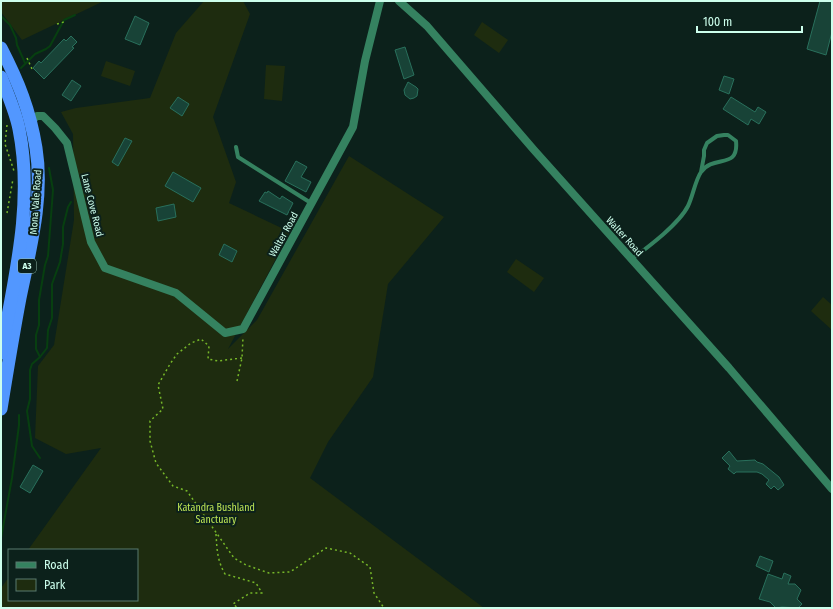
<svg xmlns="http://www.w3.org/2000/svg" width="833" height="609" viewBox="0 0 833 609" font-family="'Fira Sans Condensed',sans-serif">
	<rect width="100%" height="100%" fill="#0c211b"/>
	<g fill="#1e2c0f">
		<polygon points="1,1 104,1 22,40 1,12"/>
		<polygon points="204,1 243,1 250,14 213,117 236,182 229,203 290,232 228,349 257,320 349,156 444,217 388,284 373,377 328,442 310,478 484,608 1,608 1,588 9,577 9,600 137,600 137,550 28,550 101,448 66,454 35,438 38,366 54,345 74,220 73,134 61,112 76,108 150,98 176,33"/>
		<polygon points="482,22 508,40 499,53 474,35"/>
		<polygon points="106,61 135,71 130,86 101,76"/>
		<polygon points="266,65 285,66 282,101 264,99"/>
		<polygon points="516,259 544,278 534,292 507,272"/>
		<polygon points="823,297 832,305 832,330 811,311"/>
	</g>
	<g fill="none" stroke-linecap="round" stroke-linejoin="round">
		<g stroke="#073f10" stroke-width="2">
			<polyline points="1,16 10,25 16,38 17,45 25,63"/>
			<polyline points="21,68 35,54 46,49 50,46 64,20 75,15"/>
			<polyline points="40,357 47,348 48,330 52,318 52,284 60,262 63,244 63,227 68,207 71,202"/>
			<polyline points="40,458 32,446 27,411 30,399 30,370 32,364 40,357 36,349 36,335 39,325 39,300 45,265 48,256 53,190 49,168"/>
			<polyline points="1,538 12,478 19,425 19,415"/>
		</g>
	</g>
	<g fill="#184337" stroke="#29705c">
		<polygon points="820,1 832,1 832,32 826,55 807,49"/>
		<polygon points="135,16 149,23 140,45 125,39"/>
		<polygon points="71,36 77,42 72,47 74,48 44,79 33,68 39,61 41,63 64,39 66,41"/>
		<polygon points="405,47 414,75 404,79 395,50"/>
		<polygon points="724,76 734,79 729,94 719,90"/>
		<polygon points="72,80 81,86 71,101 62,95"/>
		<polygon points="408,82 416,87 418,89 417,96 414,98 410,99 405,95 404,90"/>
		<polygon points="178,97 189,104 182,116 170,108"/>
		<polygon points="731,97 755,112 758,107 766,112 759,124 751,119 748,125 723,109"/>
		<polygon points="125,138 132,141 118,166 112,162"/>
		<polygon points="296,161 307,167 301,177 311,182 306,192 285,181"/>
		<polygon points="173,172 201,188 193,202 165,186"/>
		<polygon points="268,191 280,199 282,196 293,203 287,215 259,201 265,192 267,193"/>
		<polygon points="174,204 176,217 158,221 156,208"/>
		<polygon points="224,244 237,251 232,262 219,255"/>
		<polygon points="729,451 737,461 755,460 757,462 763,464 779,477 784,485 778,490 774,486 771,489 766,484 769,480 762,474 757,472 736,472 734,474 728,469 730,466 722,458"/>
		<polygon points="33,465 43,471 30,493 20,487"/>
		<polygon points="760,556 773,561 769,572 756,566"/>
		<polygon points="784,573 791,576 788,584 795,584 801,590 797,599 802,604 798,608 782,607 776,608 770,602 759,599 768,574 782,579"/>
	</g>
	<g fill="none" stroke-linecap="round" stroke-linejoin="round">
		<g stroke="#76b729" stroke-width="1.5" stroke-dasharray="2 3" stroke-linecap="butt">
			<polyline points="57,24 64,22"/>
			<polyline points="27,58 32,69"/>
			<polyline points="7,125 5,144 14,171"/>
			<polyline points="7,213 13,179"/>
			<polyline points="242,358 218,361 208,359 209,346 201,339 191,343 177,354 170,364 158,385 163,409 150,421 150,441 156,463 173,486 187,491 234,558 246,565 269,573 290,572 326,548 350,553 370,567 374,593 384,608"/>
			<polyline points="237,381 242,358 243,337"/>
			<path d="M 216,534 C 217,549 217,560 225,574 L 256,583 L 262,593 L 250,593 L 233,604 L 238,608"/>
		</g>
		<g stroke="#358260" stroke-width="4">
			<polyline points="236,147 238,157 311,203"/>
			<path d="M 632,259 C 648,247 679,224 688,206 C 693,196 695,181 701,172 C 714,154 739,170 736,141 L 728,135 L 724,135 L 717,136 L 707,143 L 704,150 L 704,156 L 701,172"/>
		</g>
		<polyline stroke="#358260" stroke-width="8" points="31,121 37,116 43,116 55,128 67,143 91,242 105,268 176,293 225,333 243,329 353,127 365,61 380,1"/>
		<polyline stroke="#358260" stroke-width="8" points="399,1 427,26 534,150 729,368 832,489"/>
		<g stroke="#5297ff" stroke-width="13">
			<path d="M 1,48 C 18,81 30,110 36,148 C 44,198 30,249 20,298 C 13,335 7,372 1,409"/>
			<path d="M 1,77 C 7,92 16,113 19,129 C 34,204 14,280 1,353"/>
		</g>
	</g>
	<g text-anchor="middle" stroke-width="4" stroke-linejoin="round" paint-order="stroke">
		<rect fill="#0c211b" stroke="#93bcae" stroke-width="1" x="18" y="259" width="18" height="14" rx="3"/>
		<g font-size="9" font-weight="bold" fill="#cdffed">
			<text x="27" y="269">A3</text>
		</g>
		<g font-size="10" fill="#cdffed" stroke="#0c211b">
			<text transform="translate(35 202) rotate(-86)" y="4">Mona Vale Road</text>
			<text transform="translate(93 205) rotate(76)" y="4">Lane Cove Road</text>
			<text transform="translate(283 234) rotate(-61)" y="4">Walter Road</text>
			<text transform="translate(625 236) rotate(48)" y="4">Walter Road</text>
		</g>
		<g font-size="10" fill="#bde454" stroke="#0c211b">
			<text x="216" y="511">Katandra Bushland<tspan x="216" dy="12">Sanctuary</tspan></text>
		</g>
	</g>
	<rect width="833" height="609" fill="none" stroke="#cdffed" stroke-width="4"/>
	<rect x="8" y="549" width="130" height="52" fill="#0c211b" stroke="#597a6f"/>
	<rect x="16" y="562" width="20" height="6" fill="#358260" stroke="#597a6f"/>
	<text x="44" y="569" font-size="12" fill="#cdffed">Road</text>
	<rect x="16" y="579" width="20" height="12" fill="#1e2c0f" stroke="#597a6f"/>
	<text x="44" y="589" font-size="12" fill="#cdffed">Park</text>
	<path d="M697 26v6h105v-6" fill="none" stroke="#cdffed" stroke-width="2"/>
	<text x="703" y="26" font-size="12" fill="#cdffed" stroke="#0c211b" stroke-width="3" paint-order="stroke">100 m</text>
</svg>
